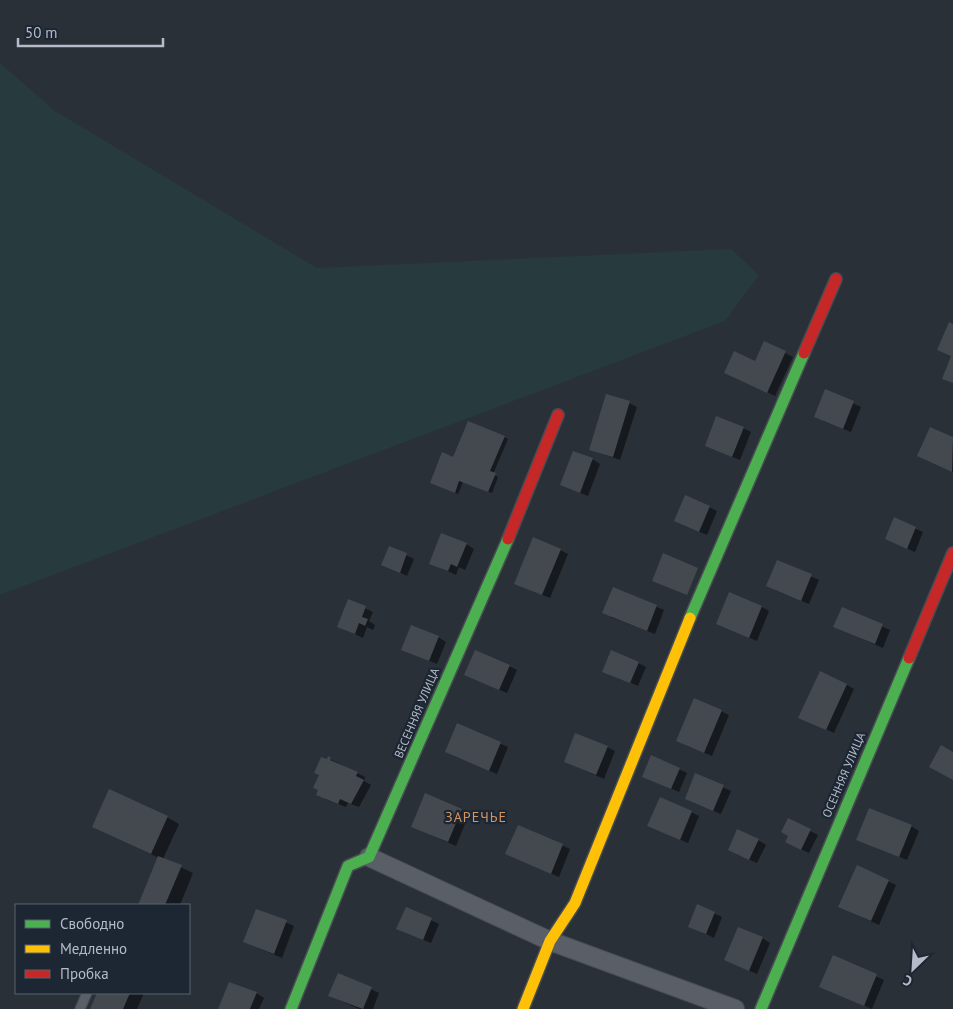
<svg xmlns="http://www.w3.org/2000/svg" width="953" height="1009" viewBox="0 0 953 1009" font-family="'PT Sans',sans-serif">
	<rect width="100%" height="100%" fill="#2a3038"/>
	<polygon fill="#273a3e" points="0,63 55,111 317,268 731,249 759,275 725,321 0,595"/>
	<g fill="#0007">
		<polygon points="765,343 793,357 775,396 733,377 756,363"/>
		<polygon points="826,391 861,407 851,432 823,421"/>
		<polygon points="629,403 637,407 620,460 590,449"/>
		<polygon points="743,428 751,432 740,460 706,446"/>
		<polygon points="931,428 953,438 953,472 926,460"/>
		<polygon points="504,437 508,439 493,474 498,477 492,493 463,482 458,494 435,484 454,458"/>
		<polygon points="592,459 600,464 588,496 561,485"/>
		<polygon points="709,507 717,511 707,535 683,525"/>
		<polygon points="894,519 923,532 915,552 886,539"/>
		<polygon points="466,544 474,549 465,570 459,567 456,575 431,563"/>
		<polygon points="389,547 414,559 407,576 382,564"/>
		<polygon points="560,550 568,554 550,598 523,587"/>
		<polygon points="777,561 819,580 809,604 775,590"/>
		<polygon points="613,589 664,610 655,634 611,617"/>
		<polygon points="349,601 373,612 369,621 375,625 373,630 367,627 363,638 339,626"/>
		<polygon points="762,607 769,611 757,641 718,624"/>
		<polygon points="843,609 890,630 883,648 835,627"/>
		<polygon points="438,637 446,642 437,664 403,650"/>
		<polygon points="638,663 646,667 638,686 604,671"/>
		<polygon points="509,666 517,670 507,693 466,675"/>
		<polygon points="847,685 854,689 834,733 808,721"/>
		<polygon points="695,699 729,715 712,756 685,745"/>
		<polygon points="458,725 508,747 497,774 454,756"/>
		<polygon points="607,747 615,751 604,779 565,762"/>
		<polygon points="328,758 365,777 364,781 371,785 359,807 348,803 346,807 325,799"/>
		<polygon points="679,769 687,773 679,792 651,780"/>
		<polygon points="696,775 731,791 721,814 694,803"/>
		<polygon points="462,810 469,814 456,846 420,830"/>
		<polygon points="691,812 699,816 688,843 649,826"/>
		<polygon points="167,817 179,824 163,859 193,873 180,905 139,905 159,858 93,827"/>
		<polygon points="519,826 570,849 559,877 507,854"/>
		<polygon points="911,826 919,831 907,860 858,840"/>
		<polygon points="810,831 818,835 809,853 794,846 789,836"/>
		<polygon points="758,840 766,845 757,863 737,854"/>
		<polygon points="858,867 896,885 879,925 848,911"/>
		<polygon points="698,906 722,917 714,938 690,926"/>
		<polygon points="406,909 439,924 431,943 406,933"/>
		<polygon points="257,910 294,926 282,958 245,942"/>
		<polygon points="762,938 770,943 757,974 725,960"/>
		<polygon points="834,957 884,980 872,1009 821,987"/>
		<polygon points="339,974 379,993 373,1009 359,1009 330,996"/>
		<polygon points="99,993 144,993 137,1009 92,1009"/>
		<polygon points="256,993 264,998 259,1009 220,1009"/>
	</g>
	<g fill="#444950">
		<polygon points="949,322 953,324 953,383 942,379 951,356 937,350"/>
		<polygon points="764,341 786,351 767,393 724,373 734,351 755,361"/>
		<polygon points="825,389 854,401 843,429 814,417"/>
		<polygon points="606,394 630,401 613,457 589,450"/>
		<polygon points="716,416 744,427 732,457 705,446"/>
		<polygon points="468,421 505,436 490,471 496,473 488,492 459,481 455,493 430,483 442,452 453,457"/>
		<polygon points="930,427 953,437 952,472 917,456"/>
		<polygon points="573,451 593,458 580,493 560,485"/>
		<polygon points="685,495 710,506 699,532 674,521"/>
		<polygon points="894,517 916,527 907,549 885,539"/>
		<polygon points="441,533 467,543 457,567 451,564 448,571 429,564"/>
		<polygon points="533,537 561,549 542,595 514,584"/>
		<polygon points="389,546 407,553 400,573 381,565"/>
		<polygon points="663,553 698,568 687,595 652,581"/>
		<polygon points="777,560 812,574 801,601 766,586"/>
		<polygon points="613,587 657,605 647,631 602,613"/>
		<polygon points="729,592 762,606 749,638 716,624"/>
		<polygon points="348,599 366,606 362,617 368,619 365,626 359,623 355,634 337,627"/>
		<polygon points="842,607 883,624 875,644 833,627"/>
		<polygon points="411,625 439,636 429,661 401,650"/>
		<polygon points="475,650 510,665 499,690 464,675"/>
		<polygon points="611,650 639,662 630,683 602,672"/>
		<polygon points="820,671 847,684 826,730 798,718"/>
		<polygon points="694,698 722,710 704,753 676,741"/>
		<polygon points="457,723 501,742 489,771 445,752"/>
		<polygon points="575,733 608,746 596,775 564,762"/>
		<polygon points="941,745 953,752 953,780 929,767"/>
		<polygon points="651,755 680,768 671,789 642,777"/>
		<polygon points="328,756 331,758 330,760 358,772 356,776 364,780 351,804 340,799 338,804 316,795 318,790 313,788 319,775 314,773 321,757 327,759"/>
		<polygon points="695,773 724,785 713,811 685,799"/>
		<polygon points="109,789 168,816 151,854 92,827"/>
		<polygon points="425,793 462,809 448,842 411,827"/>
		<polygon points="660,797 692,811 680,840 647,826"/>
		<polygon points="869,808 912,825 899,857 856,840"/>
		<polygon points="788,818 811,829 801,850 785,842 788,836 781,832"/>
		<polygon points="518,825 563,844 551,874 505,854"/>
		<polygon points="737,829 759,839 749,860 728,850"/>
		<polygon points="158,856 182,865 165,905 138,905"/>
		<polygon points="857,865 889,880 871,921 838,907"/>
		<polygon points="697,904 715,912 706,934 688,927"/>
		<polygon points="406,907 432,918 423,940 396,929"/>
		<polygon points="256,909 287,920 274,954 243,942"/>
		<polygon points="738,927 763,937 749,971 724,960"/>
		<polygon points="833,955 877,974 864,1006 819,987"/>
		<polygon points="338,973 372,987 363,1009 328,996"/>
		<polygon points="229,982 257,992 250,1009 218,1009"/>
		<polygon points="97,993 130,993 123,1009 90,1009"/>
	</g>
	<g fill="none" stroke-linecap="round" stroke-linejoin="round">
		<defs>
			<polyline id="lane" points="80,1009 87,993"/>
			<polyline id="street" points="369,857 550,941 735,1009"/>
			<g id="fast">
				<polyline points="690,618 804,353"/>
				<polyline points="291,1009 348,866 369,857 508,539"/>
				<polyline points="761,1009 909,658"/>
			</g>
			<polyline id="slow" points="523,1009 550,941 575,903 690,618"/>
			<g id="jam">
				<polyline points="804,353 836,279"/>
				<polyline points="508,539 558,415"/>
				<polyline points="909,658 953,553"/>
			</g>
		</defs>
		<use href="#lane" stroke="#484c53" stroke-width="11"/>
		<use href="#street" stroke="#484c53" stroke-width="20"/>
		<use href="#fast" stroke="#484c53" stroke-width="14"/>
		<use href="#slow" stroke="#484c53" stroke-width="14"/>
		<use href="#jam" stroke="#484c53" stroke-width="14"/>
		<use href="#lane" stroke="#5a5e66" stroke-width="9"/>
		<use href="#street" stroke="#5a5e66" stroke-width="18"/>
		<use href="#fast" stroke="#4caf50" stroke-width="11"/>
		<use href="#slow" stroke="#ffc107" stroke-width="11"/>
		<use href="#jam" stroke="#c62828" stroke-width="11"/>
	</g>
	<g text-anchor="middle" stroke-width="4.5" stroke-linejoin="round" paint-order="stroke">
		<g font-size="12" fill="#b4bcc9" stroke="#1d2633">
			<text transform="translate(417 713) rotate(-67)" y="4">ВЕСЕННЯЯ УЛИЦА</text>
			<text transform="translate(844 775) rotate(-67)" y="4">ОСЕННЯЯ УЛИЦА</text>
		</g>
		<g font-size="14" letter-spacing="1" fill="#d59563" stroke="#1d2633">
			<text x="476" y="822">ЗАРЕЧЬЕ</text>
		</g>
	</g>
	<rect x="15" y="904" width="175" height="90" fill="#1d2633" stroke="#59626f"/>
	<rect x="25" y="920" width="25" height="8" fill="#4caf50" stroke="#59626f"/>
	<text x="60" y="929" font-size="15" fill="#b4bcc9">Свободно</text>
	<rect x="25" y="945" width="25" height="8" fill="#ffc107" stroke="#59626f"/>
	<text x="60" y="954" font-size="15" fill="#b4bcc9">Медленно</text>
	<rect x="25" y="970" width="25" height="8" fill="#c62828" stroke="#59626f"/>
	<text x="60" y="979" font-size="15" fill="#b4bcc9">Пробка</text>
	<g transform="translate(913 969) rotate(205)" stroke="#1d2633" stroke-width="4" paint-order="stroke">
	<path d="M0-4L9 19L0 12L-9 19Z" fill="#b4bcc9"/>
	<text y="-8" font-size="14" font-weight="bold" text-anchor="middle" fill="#b4bcc9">С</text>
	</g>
	<path d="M18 38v8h145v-8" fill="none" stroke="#b4bcc9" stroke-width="2.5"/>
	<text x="25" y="38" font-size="15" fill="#b4bcc9" stroke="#1d2633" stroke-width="4" paint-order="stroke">50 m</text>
</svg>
